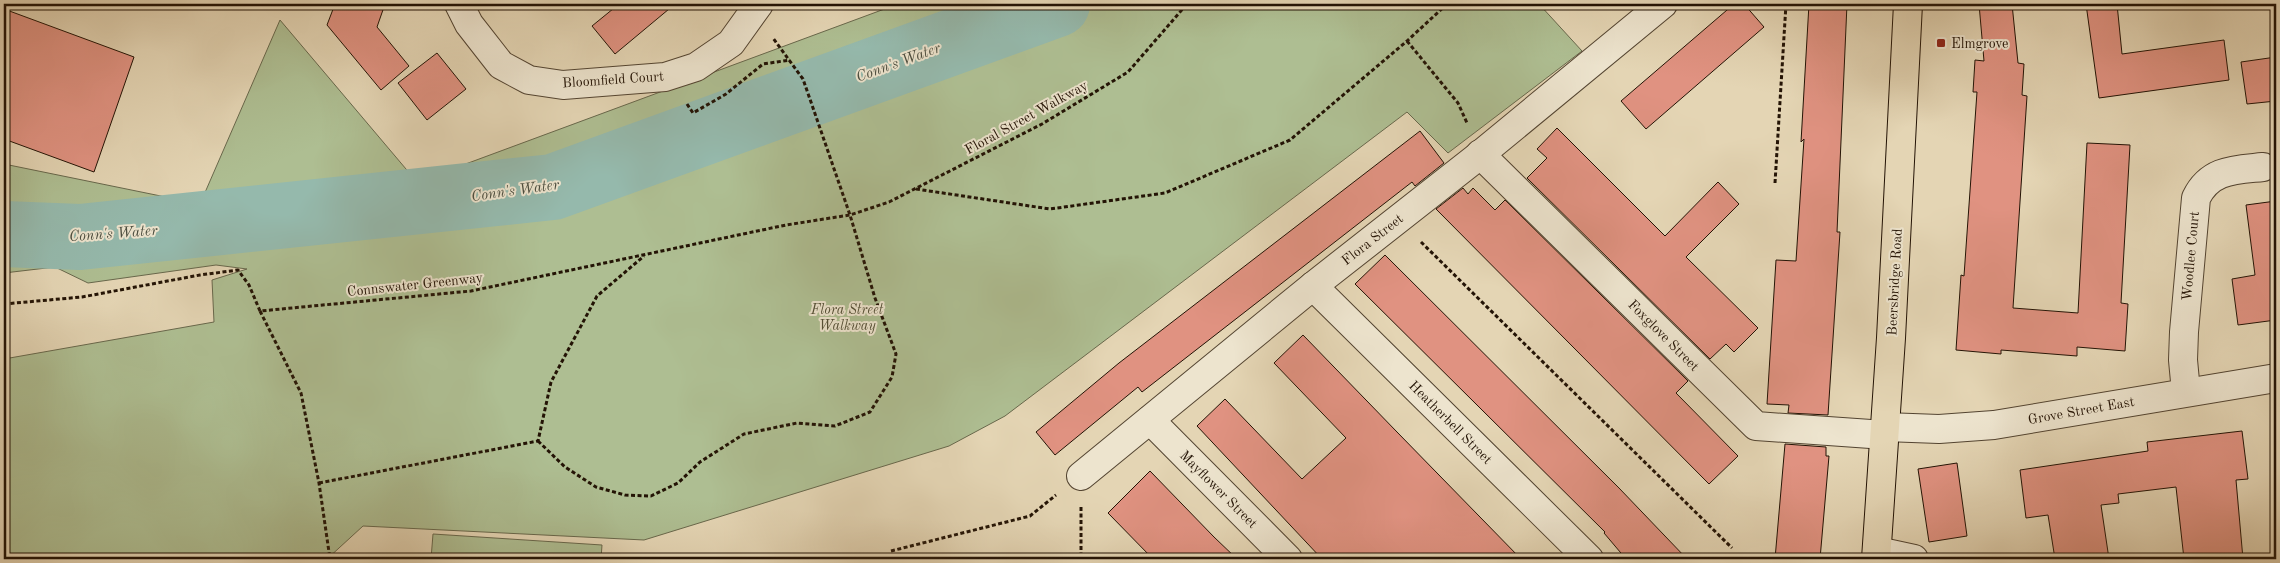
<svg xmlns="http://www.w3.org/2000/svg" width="2280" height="563" viewBox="0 0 2280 563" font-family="'Old Standard TT',serif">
	<rect width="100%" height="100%" fill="#e4d5b4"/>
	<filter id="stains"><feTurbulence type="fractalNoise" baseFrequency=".004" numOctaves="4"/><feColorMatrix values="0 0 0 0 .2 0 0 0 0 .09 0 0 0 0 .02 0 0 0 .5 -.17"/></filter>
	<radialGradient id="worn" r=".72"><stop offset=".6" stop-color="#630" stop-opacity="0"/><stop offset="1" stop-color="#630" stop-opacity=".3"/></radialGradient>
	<g fill="#aebe92" stroke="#68684c">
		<polygon points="898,4 1539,4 1582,51 1448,153 1407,112 1005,416 949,446 644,540 363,526 327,559 4,559 4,359 214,322 212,280 247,269 216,265 88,283 55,267 4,273 4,164 200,204 280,20 417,182"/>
		<polygon points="433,534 602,545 601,559 431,559"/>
	</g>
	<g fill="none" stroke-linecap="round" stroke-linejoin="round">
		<polyline stroke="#95b9ac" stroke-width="66" points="4,234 80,237 553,187 1057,4"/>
	</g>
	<g fill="#e09281" stroke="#231305">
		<polygon points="335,4 385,4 377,27 409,66 381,90 327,25"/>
		<polygon points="619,4 675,4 615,54 592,26"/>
		<polygon points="1734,4 1744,4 1764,27 1646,129 1621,101"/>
		<polygon points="1809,4 1847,4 1837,232 1840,232 1828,415 1788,413 1789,405 1767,404 1776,260 1796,261 1804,139 1801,142"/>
		<polygon points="1979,4 2012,4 2018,63 2024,64 2022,95 2027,96 2013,308 2078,313 2087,143 2130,145 2121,303 2128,304 2125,351 2077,347 2077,356 2001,350 2001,354 1956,350 1961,275 1964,276 1977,92 1973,92 1975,60 1984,61"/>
		<polygon points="2086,4 2117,4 2122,54 2224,40 2229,80 2099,98"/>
		<polygon points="4,9 134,57 94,172 4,139"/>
		<polygon points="437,53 466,89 427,120 398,83"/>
		<polygon points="2276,57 2276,101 2247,104 2241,62"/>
		<polygon points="1557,128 1665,236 1718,182 1739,204 1686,257 1758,328 1734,352 1726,344 1710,359 1527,178 1547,158 1537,149"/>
		<polygon points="1420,131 1444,163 1415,186 1412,182 1142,392 1138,387 1055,455 1036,432 1119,363"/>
		<polygon points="1463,188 1468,194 1473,188 1495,210 1505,200 1688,381 1676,393 1738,456 1709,484 1436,209"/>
		<polygon points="2276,201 2276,320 2238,325 2232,279 2255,275 2246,205"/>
		<polygon points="1385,255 1619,488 1687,559 1626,559 1604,533 1605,532 1355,284"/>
		<polygon points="1303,335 1397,432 1521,559 1322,559 1197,426 1225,399 1302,479 1346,438 1274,363"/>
		<polygon points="2242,431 2248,479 2236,480 2243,559 2184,559 2176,487 2118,494 2119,503 2101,505 2109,559 2055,559 2048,515 2026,518 2020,470 2148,451 2147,442"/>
		<polygon points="1785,444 1826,447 1826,456 1829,456 1820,559 1775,559"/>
		<polygon points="1957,463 1967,536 1929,542 1918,469"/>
		<polygon points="1150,471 1214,537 1237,559 1153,559 1108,513"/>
	</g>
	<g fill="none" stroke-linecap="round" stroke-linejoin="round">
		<defs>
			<g id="minor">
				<polyline points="459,4 469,24 501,65 529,80 563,85 665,77 696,67 731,43 759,4"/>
				<polyline points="1480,154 1756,426 1885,435"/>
				<polyline points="1313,286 1589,559"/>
				<path d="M 2186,392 L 2183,360 L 2184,332 L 2196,198 C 2210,169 2235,170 2263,167"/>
				<polyline points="1150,420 1288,559"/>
				<polyline points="1885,427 1939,429 1994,425 2276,378"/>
				<polyline points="1081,476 1313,286 1476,158 1663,4"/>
				<polyline points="1877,551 1914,559"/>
			</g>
			<polyline id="major" points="1876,559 1891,338 1908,4"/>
		</defs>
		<use href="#minor" stroke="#534431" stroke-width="30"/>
		<use href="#major" stroke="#231305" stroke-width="30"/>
		<g stroke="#231305" stroke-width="3" stroke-dasharray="4 2.5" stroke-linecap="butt">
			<polyline points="1407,41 1458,103 1467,123"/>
			<polyline points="687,104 693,113 726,94 763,64 790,60"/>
			<polyline points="1775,183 1786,4"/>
			<polyline points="916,189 1050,209 1165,193 1290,140 1407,41 1447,4"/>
			<polyline points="1421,242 1732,548"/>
			<polyline points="4,304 82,297 200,275 238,270 249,285 260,311 471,291 786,225 850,215 889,202 1042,124 1128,72 1187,4"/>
			<polyline points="260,311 301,393 319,483 330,559"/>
			<polyline points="538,441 565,467 596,487 625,495 651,496 678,483 700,462 744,434 797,423 835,426 870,412 892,377 896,354 875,298 850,215 803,79 773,38"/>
			<polyline points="319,483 538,441 551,382 597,296 644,256"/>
			<polyline points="1081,507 1081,559"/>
			<polyline points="891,551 1030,516 1056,495"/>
		</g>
		<use href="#minor" stroke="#ede4ce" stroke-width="28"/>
		<use href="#major" stroke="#e4d5b4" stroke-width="28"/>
	</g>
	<rect fill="#8f2418" stroke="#ede4ce" stroke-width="2" x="1936" y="38" width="10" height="10" rx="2.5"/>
	<g text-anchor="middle" stroke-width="4" stroke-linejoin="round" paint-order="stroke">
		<g font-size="14" fill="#231305" stroke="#ede4ce" text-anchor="start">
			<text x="1951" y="48">Elmgrove</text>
		</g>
		<g font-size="14" fill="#231305" stroke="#ede4ce">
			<text transform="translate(613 79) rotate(-4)" y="5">Bloomfield Court</text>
			<text transform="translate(1026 117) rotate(-29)" y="5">Floral Street Walkway</text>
			<text transform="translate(1372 239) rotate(-38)" y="5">Flora Street</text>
			<text transform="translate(2190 256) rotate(-85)" y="5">Woodlee Court</text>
			<text transform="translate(1894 282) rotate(-87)" y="5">Beersbridge Road</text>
			<text transform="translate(415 284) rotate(-6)" y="5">Connswater Greenway</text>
			<text transform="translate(1664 335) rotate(45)" y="5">Foxglove Street</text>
			<text transform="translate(2081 410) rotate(-10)" y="5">Grove Street East</text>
			<text transform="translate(1451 422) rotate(45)" y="5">Heatherbell Street</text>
			<text transform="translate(1219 489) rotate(45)" y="5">Mayflower Street</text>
		</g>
		<g font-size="14" font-style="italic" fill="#544f36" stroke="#ede4ce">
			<text x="847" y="314">Flora Street<tspan x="847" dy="16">Walkway</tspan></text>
		</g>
		<g font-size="15" font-style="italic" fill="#4b4d3f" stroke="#ede4ce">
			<text transform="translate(898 62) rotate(-20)" y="5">Conn's Water</text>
			<text transform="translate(515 190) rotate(-8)" y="5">Conn's Water</text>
			<text transform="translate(113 233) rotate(-4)" y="5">Conn's Water</text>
		</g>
	</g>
	<rect width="2280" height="563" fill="none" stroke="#e4d5b4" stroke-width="20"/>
	<rect x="5" y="5" width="2270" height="553" fill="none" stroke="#231305" stroke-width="2.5"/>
	<rect x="10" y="10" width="2260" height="543" fill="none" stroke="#231305"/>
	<rect width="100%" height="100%" filter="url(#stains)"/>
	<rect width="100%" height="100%" fill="url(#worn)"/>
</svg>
